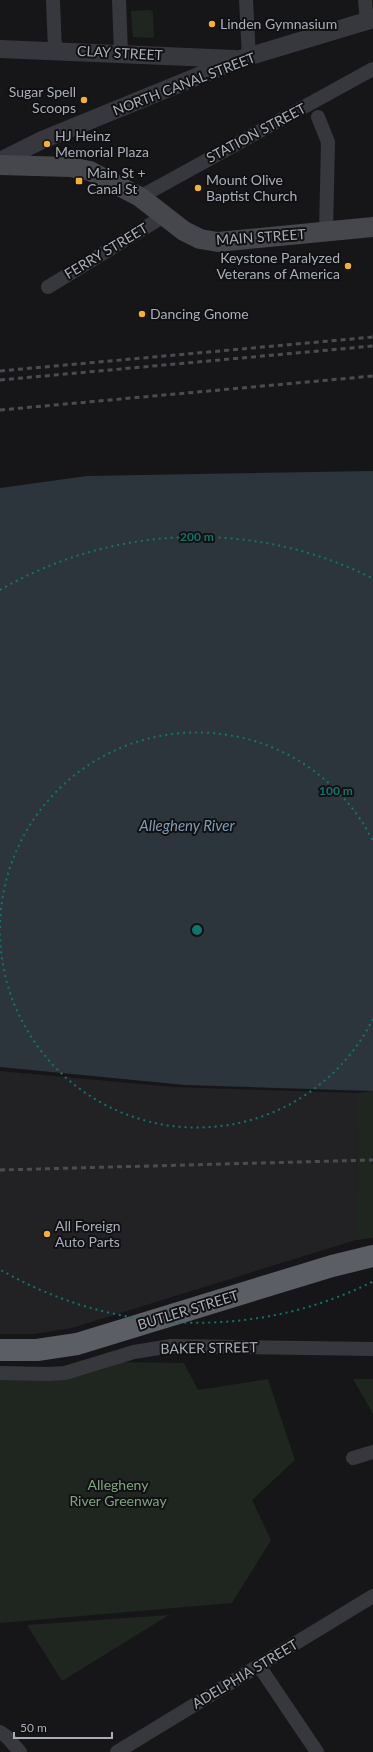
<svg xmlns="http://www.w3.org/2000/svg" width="373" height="1752" viewBox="0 0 373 1752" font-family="Lato,sans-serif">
	<rect width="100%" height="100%" fill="#161618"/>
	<polygon fill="#222225" points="0,1071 173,1087 357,1093 356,1240 72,1328 34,1334 0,1334"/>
	<g fill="#1e261f">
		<polygon points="150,10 153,13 154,38 133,37 131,11"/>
		<polygon points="373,1091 373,1238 356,1240 357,1093"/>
		<polygon points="120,1362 184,1363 198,1390 268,1379 295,1460 252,1500 271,1540 232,1603 0,1623 0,1377"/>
		<polygon points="353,1379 373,1379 373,1414"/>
		<polygon points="169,1615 62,1681 27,1625"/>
	</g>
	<polygon fill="#2c353c" points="373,471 373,1091 185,1085 0,1067 0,488 87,476"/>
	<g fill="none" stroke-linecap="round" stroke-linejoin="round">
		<g stroke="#37383d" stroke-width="14">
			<polyline points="53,0 55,51"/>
			<polyline points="119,0 121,53"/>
			<polyline points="246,0 249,58"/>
			<polyline points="365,0 367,21"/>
			<polyline points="318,117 328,142 326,231"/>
			<polyline points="140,197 373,69"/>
			<polyline points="48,287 164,216"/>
			<polyline points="0,1373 48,1374 65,1373 134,1352 171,1346 373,1349"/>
			<polyline points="353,1458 373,1452"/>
			<polyline points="259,1666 317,1752"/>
			<polyline points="0,1732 7,1737 20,1752"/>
			<polyline points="117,1752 373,1596"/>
		</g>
		<g stroke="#37383d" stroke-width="18">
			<polyline points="0,49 235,59"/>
			<polyline points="0,161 42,140 240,59 373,19"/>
		</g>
		<polyline stroke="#45474d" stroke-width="20" points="0,165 70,167 90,171 140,197 184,231 200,239 218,242 373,227"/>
		<polyline stroke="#5b5e65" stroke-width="22" points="0,1350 37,1350 77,1344 332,1266 373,1256"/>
		<g stroke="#4a4c52" stroke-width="3" stroke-dasharray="5 4" stroke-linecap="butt">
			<polyline points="0,371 373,337"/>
			<polyline points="0,380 373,346"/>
			<polyline points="0,410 373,376"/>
			<polyline points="0,1170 373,1160"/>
		</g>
	</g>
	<g fill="none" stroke="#0f766e" stroke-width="2" stroke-dasharray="2 4">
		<path d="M373 1019A197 197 0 0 1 0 932M0 928A197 197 0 0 1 373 841"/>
		<path d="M372 1282A393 393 0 0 1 1 1270M0 590A393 393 0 0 1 372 578"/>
	</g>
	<g fill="#f2b134" stroke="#111113" stroke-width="1.5">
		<circle cx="212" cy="24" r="4"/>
		<circle cx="84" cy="100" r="4"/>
		<circle cx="47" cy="144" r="4"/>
		<rect x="75" y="177" width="8" height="8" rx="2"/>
		<circle cx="198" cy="188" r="4"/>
		<circle cx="348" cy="266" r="4"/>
		<circle cx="142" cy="314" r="4"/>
		<circle cx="47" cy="1234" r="4"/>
	</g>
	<g text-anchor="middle" stroke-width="4" stroke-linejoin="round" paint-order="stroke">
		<g font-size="14" fill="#a8adb8" stroke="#111113" text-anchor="start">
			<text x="220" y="29">Linden Gymnasium</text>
			<text x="76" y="97" text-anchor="end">Sugar Spell<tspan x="76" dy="16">Scoops</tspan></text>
			<text x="55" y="141">HJ Heinz<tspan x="55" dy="16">Memorial Plaza</tspan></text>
			<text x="87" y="178">Main St +<tspan x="87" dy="16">Canal St</tspan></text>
			<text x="206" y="185">Mount Olive<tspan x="206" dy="16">Baptist Church</tspan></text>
			<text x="340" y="263" text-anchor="end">Keystone Paralyzed<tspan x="340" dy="16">Veterans of America</tspan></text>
			<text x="150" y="319">Dancing Gnome</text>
			<text x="55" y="1231">All Foreign<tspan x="55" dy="16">Auto Parts</tspan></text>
		</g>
		<g font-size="14" fill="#a8adb8" stroke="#111113">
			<text transform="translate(120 53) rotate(3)" y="5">CLAY STREET</text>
			<text transform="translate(184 84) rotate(-21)" y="5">NORTH CANAL STREET</text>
			<text transform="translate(256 133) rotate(-28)" y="5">STATION STREET</text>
			<text transform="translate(261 237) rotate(-4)" y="5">MAIN STREET</text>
			<text transform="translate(106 251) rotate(-31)" y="5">FERRY STREET</text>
			<text transform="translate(188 1310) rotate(-17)" y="5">BUTLER STREET</text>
			<text transform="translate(209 1348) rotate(-1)" y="5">BAKER STREET</text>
			<text transform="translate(245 1674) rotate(-31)" y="5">ADELPHIA STREET</text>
		</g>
		<g font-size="14" fill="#7fa381" stroke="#111113">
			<text x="118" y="1490">Allegheny<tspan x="118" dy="16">River Greenway</tspan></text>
		</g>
		<g font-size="15" font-style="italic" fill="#7f9bb3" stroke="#111113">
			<text x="187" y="831">Allegheny River</text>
		</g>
	</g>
	<circle cx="197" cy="930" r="6" fill="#0f766e" stroke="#111113" stroke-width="2"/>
	<g font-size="12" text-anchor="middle" font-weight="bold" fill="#0f766e" stroke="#111113" stroke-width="4" stroke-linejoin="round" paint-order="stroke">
		<text x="197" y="541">200 m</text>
		<text x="336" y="795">100 m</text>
	</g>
	<path d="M14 1732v6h98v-6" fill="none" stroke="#a8adb8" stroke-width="2"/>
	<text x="20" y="1732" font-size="12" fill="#a8adb8" stroke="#111113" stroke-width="3" paint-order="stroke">50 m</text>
</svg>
